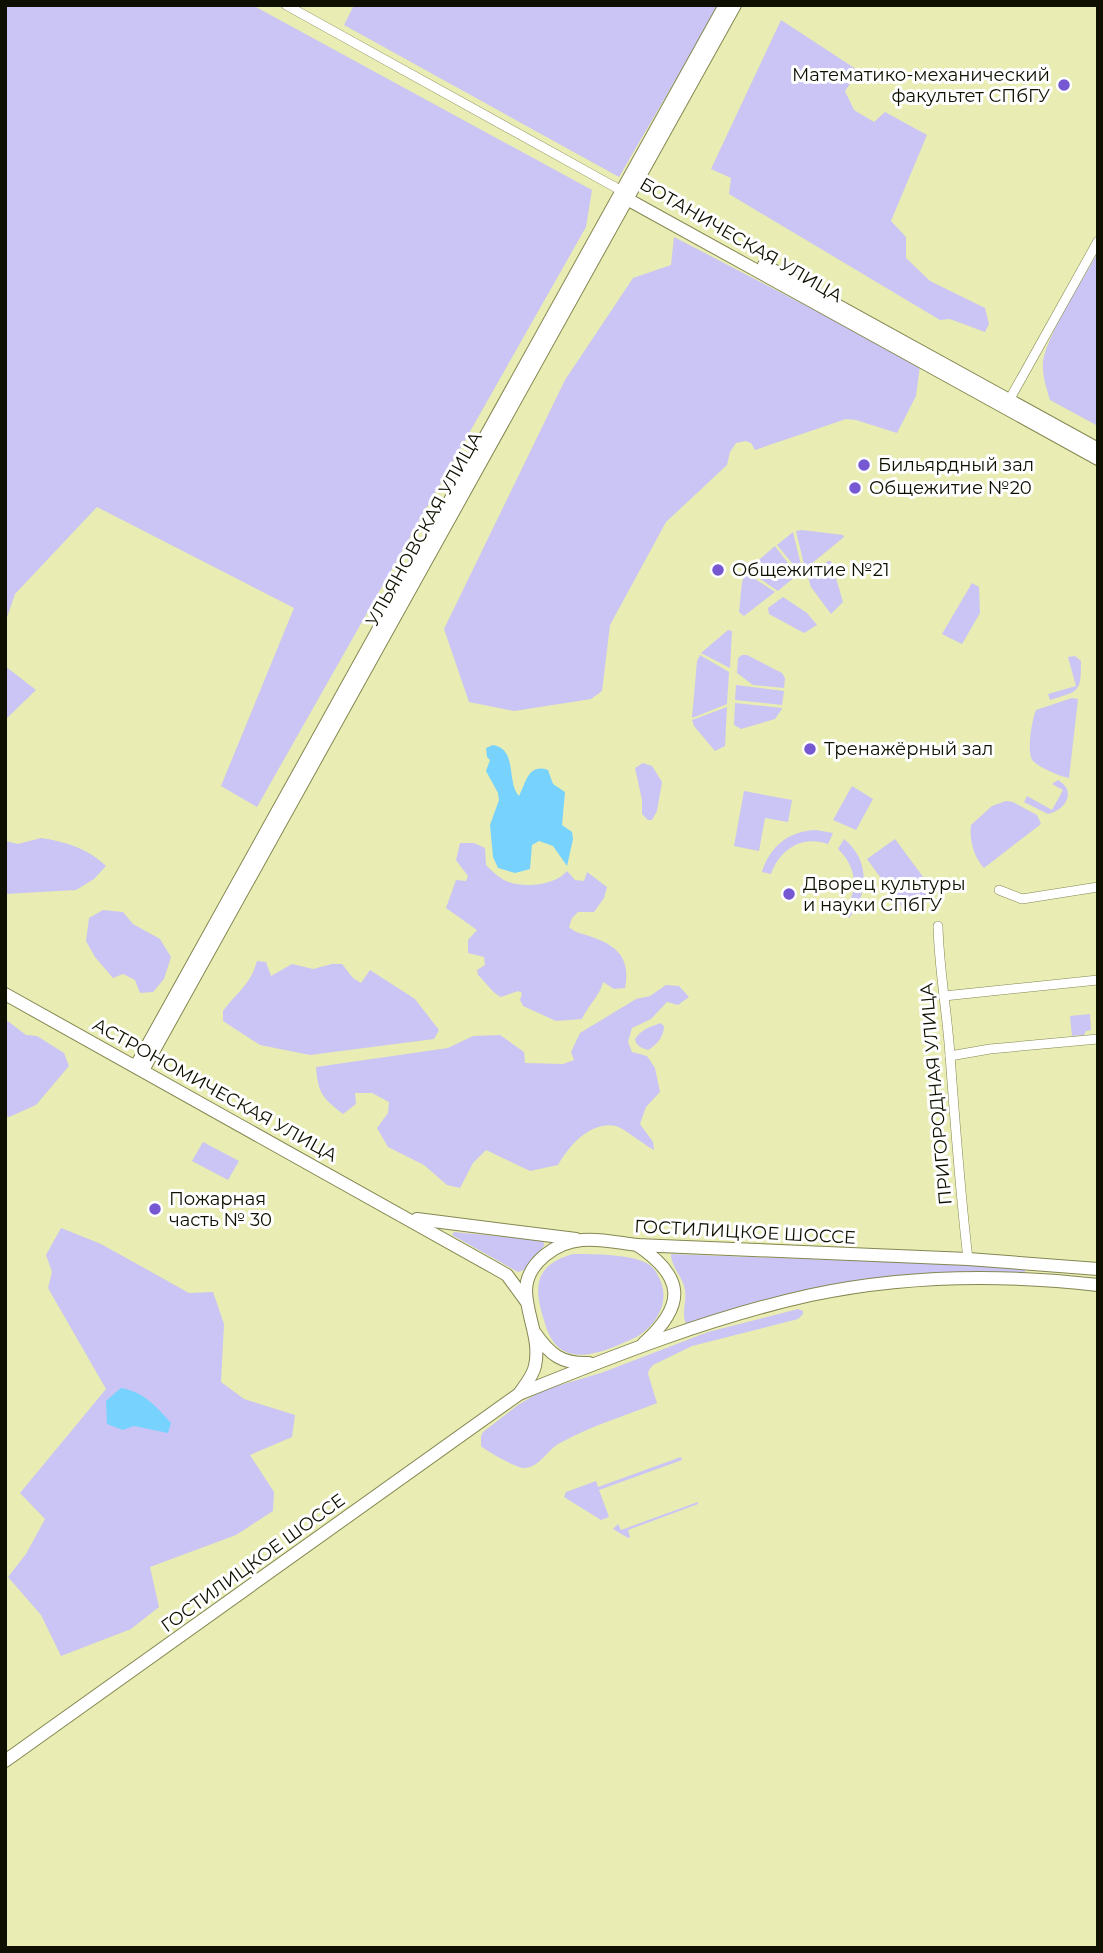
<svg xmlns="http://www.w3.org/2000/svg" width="1103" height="1953" viewBox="0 0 1103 1953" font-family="Montserrat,sans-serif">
	<rect width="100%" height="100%" fill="#e9ecb3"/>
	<g fill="#cac5f4">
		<polygon points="5,5 252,5 592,190 586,227 257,807 221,786 294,608 97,507 15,594 5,623"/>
		<polygon points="354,5 719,5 619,177 344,25"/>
		<polygon points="781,20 859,71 845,91 854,110 874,122 885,112 927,135 891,221 906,237 906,258 930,281 985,308 989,324 985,332 950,319 940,320 729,194 731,178 711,169"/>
		<polygon points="674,237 920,365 916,396 897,433 856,420 846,419 755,450 751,443 746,441 736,443 730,452 727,465 666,522 610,625 602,691 591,699 514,711 469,702 444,629 565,380 633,278 671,265"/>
		<path d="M 1098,252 L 1098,426 L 1050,400 C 1046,387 1042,375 1043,362 C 1046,336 1084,278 1098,252 Z"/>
		<polygon points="802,530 843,535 844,537 805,569 796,531"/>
		<polygon points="793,532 801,565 797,569 777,545"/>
		<polygon points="775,546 797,575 778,591 747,570"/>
		<polygon points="828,561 831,561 843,602 831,614 811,587 808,577"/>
		<polygon points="746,573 775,592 744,616 739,612 742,582"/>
		<polygon points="972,583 979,587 980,613 962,644 942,634"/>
		<polygon points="783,597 807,613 817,625 804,633 769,614 768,608"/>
		<polygon points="728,630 732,631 730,668 701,653"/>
		<polygon points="700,655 729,672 727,704 692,718 697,661"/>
		<polygon points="742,655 747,655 782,673 785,678 784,688 753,685 737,673 738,658"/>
		<path d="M 1075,656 L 1081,661 C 1081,693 1079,691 1050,700 L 1048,694 L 1076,686 L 1068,657 Z"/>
		<polygon points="5,666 36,690 5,720"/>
		<polygon points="736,685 784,691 782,705 735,700"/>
		<path d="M 1072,698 L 1078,699 L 1069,778 C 1059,776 1040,768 1033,761 C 1026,753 1032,719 1036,710 Z"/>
		<polygon points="735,703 782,708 782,709 775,719 741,729 734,725"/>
		<polygon points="727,707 725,746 715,751 694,726 692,720"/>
		<polygon points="643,763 652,766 662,782 657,811 652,820 648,820 642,814 642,800 635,768"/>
		<path d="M 1058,780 C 1077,791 1066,810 1048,814 L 1024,802 L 1027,796 L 1052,810 L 1063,790 L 1052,784 Z"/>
		<polygon points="852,786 873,799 856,830 833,820"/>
		<polygon points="744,791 792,800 788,822 765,818 759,851 734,846"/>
		<path d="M 1006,801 L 1013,802 L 1037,815 L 1041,824 L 984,868 C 974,858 969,839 971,825 L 992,806 Z"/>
		<path d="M 816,830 L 833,833 L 828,844 C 802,835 780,849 771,874 L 762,872 C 770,846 789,831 816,830 Z"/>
		<path d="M 41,838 C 66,842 87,848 106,866 L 94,879 L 76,890 L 5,894 L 5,841 L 18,844 Z"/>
		<path d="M 844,839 C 870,860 869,894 849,918 L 842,912 C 860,893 857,867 838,849 Z"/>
		<polygon points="895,839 935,893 907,914 867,859"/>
		<path d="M 460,843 L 474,843 L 485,848 L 486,865 C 491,870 497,876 504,880 C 521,889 555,886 567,871 L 575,880 L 584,881 L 587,872 L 607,887 L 604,898 L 594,912 L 578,912 L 572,918 L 569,927 C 575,933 581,933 589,936 C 617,945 631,958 625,988 L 614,989 L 603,982 C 600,996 588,1005 582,1019 L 556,1021 L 523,1006 L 520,1000 L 522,993 L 518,991 L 501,997 C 490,991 487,983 478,975 L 477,970 L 485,965 L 484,957 L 468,953 L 468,940 L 477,930 L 446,908 L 456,880 L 466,881 L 468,876 L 456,860 Z"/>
		<polygon points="103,910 123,912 133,924 160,939 171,957 164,979 153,992 140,993 135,980 123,974 113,978 95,957 86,941 89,918"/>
		<path d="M 257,961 L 266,962 L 271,976 L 292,964 L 313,969 L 332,964 L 342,964 L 353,978 L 361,983 L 370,970 L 415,999 L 439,1030 L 434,1039 L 310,1055 L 260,1045 L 223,1021 L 223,1011 C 237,992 250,986 257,961 Z"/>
		<path d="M 666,985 L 679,986 L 689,997 L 678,1005 L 667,1002 L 651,1019 L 632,1028 L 628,1042 L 632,1052 L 647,1056 L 655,1068 L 660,1092 L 646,1107 L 640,1124 L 653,1142 L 654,1150 C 646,1146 622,1127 616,1126 C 590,1121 569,1146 558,1165 L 530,1171 L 486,1150 L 473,1163 L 460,1188 L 447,1185 L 424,1165 L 388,1147 L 377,1128 L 388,1113 L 389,1102 L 372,1093 L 355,1093 L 356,1104 L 343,1114 C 323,1098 318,1094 316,1067 L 448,1048 L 473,1036 L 500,1035 L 524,1052 L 525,1063 L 563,1064 L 574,1060 L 571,1052 L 580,1033 L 636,999 L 650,996 Z"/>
		<polygon points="1090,1014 1091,1030 1086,1031 1084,1035 1072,1036 1070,1016"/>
		<polygon points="5,1019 26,1035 37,1036 64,1053 69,1066 36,1105 9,1117 5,1116"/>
		<path d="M 660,1023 L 664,1026 C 664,1036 657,1045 648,1050 C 642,1048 636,1046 635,1039 C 643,1028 649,1028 660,1023 Z"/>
		<polygon points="203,1142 239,1161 228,1180 192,1161"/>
		<polygon points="61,1228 101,1244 189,1293 213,1292 224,1324 221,1382 244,1399 295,1415 292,1437 250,1455 274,1492 273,1511 236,1535 150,1567 159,1607 131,1629 61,1656 41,1615 8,1577 26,1554 45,1519 20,1493 106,1389 48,1288 52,1272 46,1255"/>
		<polygon points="454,1232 539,1240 544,1243 544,1246 524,1270 518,1272 452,1235"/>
		<path d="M 573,1254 C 592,1254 632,1254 648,1264 C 653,1267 656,1271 658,1276 C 673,1301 655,1330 630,1340 C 614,1347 590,1358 573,1354 C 555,1351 548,1335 544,1320 C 533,1286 535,1265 573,1254 Z"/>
		<path d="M 671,1254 L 1025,1267 L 1025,1274 L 909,1274 L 845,1284 L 686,1324 C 681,1312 687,1302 685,1290 C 683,1277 671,1267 671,1254 Z"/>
		<path d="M 798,1309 L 803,1311 L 803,1314 L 798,1319 L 692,1346 L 653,1365 L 649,1370 L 648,1374 L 657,1403 C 625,1416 590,1426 560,1443 C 548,1449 540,1467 525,1468 C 516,1468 488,1452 481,1446 L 481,1436 L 483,1432 L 518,1405 L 543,1390 L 601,1373 L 708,1332 Z"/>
		<polygon points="681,1457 682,1460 599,1490 609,1517 601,1520 564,1497 566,1492 596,1481 598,1487"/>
		<polygon points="698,1502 698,1504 628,1530 630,1537 628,1538 613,1529 618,1524 621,1530"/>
	</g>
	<g fill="#77d3fe">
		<path d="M 493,745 C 518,749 506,782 519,796 C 526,783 528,763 548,770 L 553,784 L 565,792 L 562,825 L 572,832 L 573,839 L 567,866 L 553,846 L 539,841 L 532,845 L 530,869 L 515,873 L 498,868 L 493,857 L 490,825 L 499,800 L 498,793 L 486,771 L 490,760 L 487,757 L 486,748 Z"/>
		<path d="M 121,1388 C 144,1392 156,1406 171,1423 L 168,1433 L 134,1426 L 123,1430 L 107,1424 L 106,1401 Z"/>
	</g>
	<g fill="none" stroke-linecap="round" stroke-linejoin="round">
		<defs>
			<g id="street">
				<polyline points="286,5 622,191"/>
				<polyline points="1007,404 1098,241"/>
				<polyline points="999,890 1022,899 1098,887"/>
				<path d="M 938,926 C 939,969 947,1011 950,1055 C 955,1123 960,1191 968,1259"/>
				<polyline points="944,996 1098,980"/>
				<polyline points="950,1056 990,1049 1098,1039"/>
			</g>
			<g id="secondary">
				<polyline points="624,194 627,199 1098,459"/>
				<polyline points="764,265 1098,449"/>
				<polyline points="5,994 493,1267 507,1275 526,1301"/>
				<polyline points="136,1066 725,5"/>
				<polyline points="143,1070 735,5"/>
				<polyline points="417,1219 576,1239"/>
				<path d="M 637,1245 C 685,1277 686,1305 644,1343"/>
				<path d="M 535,1333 C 550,1355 562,1364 589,1363"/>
				<path d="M 519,1394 C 525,1385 533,1376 535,1366 C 541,1339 526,1315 526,1290 C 527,1262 557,1242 582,1240 C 599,1238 620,1243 637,1245 L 968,1259 L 1098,1269"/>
				<path d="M 5,1761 L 519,1394 C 613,1356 711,1317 811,1295 C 905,1275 1003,1274 1098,1285"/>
			</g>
		</defs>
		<use href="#street" stroke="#858752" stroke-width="10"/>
		<use href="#secondary" stroke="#858752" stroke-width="14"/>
		<use href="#street" stroke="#fff" stroke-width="9"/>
		<use href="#secondary" stroke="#fff" stroke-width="12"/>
	</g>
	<g fill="#7558d2" stroke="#fff" stroke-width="2.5">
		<circle cx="1064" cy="85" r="7"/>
		<circle cx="864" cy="465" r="7"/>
		<circle cx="855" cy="488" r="7"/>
		<circle cx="718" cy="570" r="7"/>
		<circle cx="810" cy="749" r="7"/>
		<circle cx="789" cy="894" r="7"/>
		<circle cx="155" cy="1209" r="7"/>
	</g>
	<g text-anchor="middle" stroke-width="6" stroke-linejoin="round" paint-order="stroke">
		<g font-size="18" fill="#0f0f00" stroke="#fff" text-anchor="start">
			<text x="1050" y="81" text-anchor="end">Математико-механический<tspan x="1050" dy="21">факультет СПбГУ</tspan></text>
			<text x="878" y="471">Бильярдный зал</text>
			<text x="869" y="494">Общежитие №20</text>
			<text x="732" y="576">Общежитие №21</text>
			<text x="824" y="755">Тренажёрный зал</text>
			<text x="803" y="890">Дворец культуры<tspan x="803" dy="21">и науки СПбГУ</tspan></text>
			<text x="169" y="1205">Пожарная<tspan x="169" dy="21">часть № 30</tspan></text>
		</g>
		<g font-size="18" fill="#0f0f00" stroke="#fff">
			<text transform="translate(741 240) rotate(30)" y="6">БОТАНИЧЕСКАЯ УЛИЦА</text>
			<text transform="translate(424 529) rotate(-61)" y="6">УЛЬЯНОВСКАЯ УЛИЦА</text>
			<text transform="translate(215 1090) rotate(29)" y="6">АСТРОНОМИЧЕСКАЯ УЛИЦА</text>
			<text transform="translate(936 1094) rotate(-95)" y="6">ПРИГОРОДНАЯ УЛИЦА</text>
			<text transform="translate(745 1232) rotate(3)" y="6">ГОСТИЛИЦКОЕ ШОССЕ</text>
			<text transform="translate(253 1563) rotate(-36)" y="6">ГОСТИЛИЦКОЕ ШОССЕ</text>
		</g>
	</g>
	<rect width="1103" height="1953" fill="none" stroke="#0f0f00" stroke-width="14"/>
</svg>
